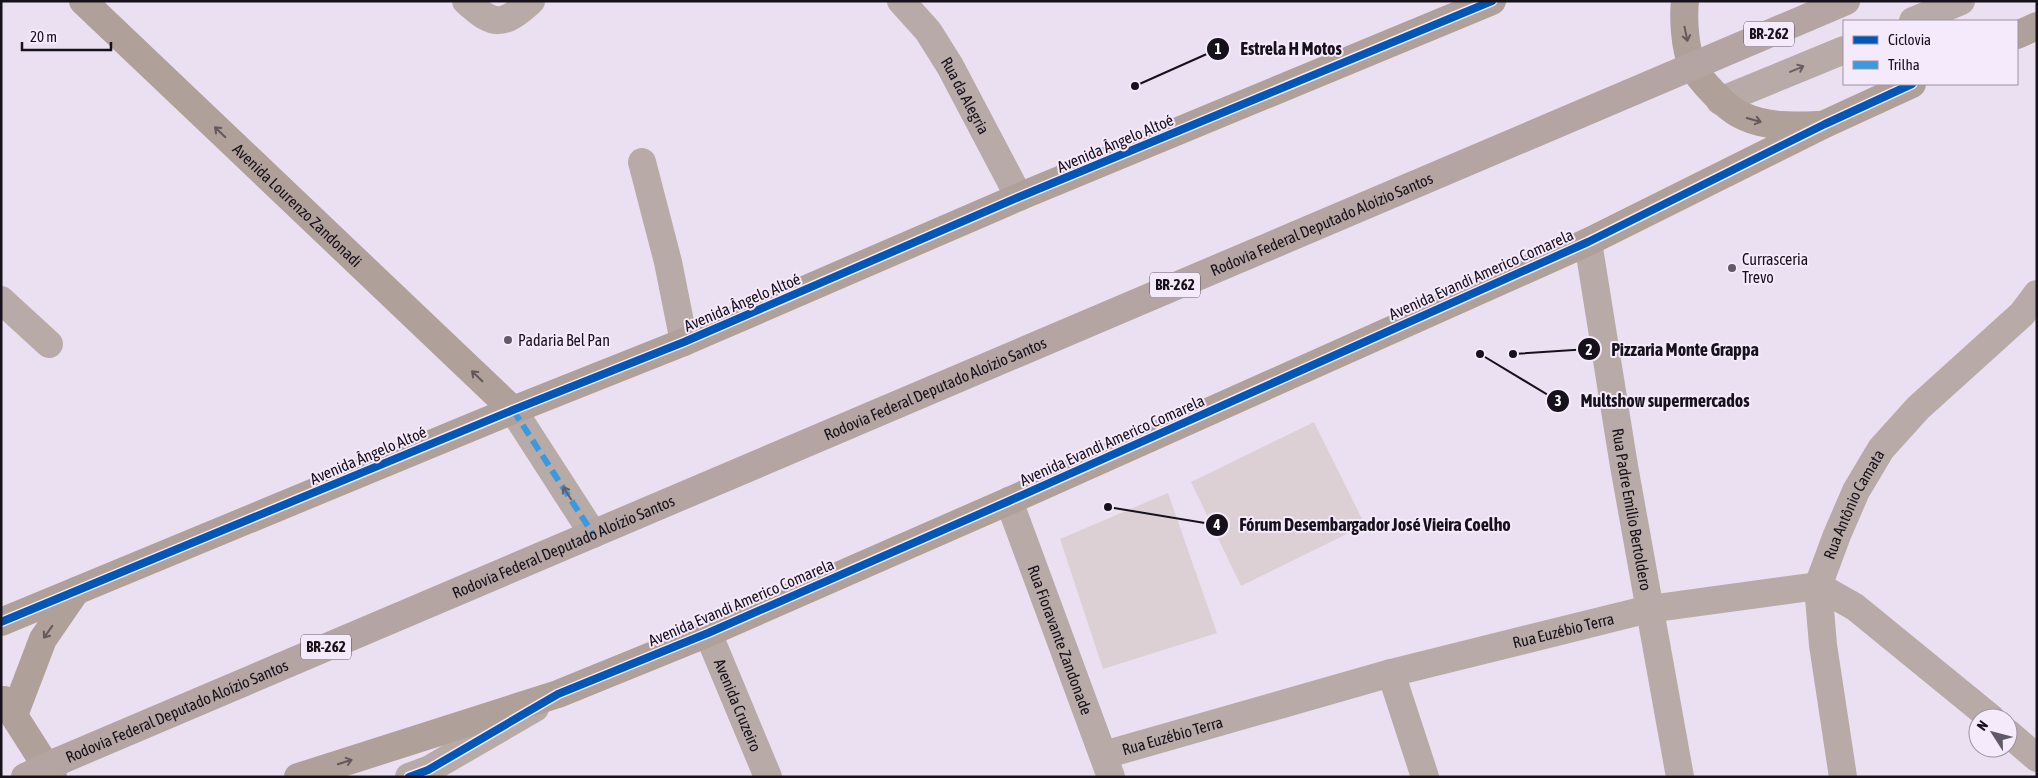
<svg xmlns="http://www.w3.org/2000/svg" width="2038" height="778" viewBox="0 0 2038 778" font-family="'Asap Condensed',sans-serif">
	<rect width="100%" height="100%" fill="#ebe0f1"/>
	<g fill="#dcd0d5">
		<polygon points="1314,422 1365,525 1241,586 1191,482"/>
		<polygon points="1168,493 1217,633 1103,669 1060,539"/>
	</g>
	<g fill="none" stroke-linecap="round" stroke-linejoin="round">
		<g stroke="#b8aba7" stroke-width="28">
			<path d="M 466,1 C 494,27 503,26 531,1"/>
			<path id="s1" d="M 901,1 L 928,31 L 950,66 L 1019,197"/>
			<polyline points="1913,21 1961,1"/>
			<polyline points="1720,101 1844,50"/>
			<polyline points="642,162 668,262 684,342"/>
			<path id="s2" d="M 1588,242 L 1624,466 L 1680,777"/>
			<polyline points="1,300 49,344"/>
			<polyline points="513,410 593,534"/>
			<path id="s3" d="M 1009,501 L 1111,777"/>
			<path id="s4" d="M 708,633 L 768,777"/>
			<polyline points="1391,673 1425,777"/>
			<polyline points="2008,733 2037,758"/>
			<path id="s5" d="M 1104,755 L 1391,673 L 1649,609 L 1818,586 L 1855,607 L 1991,718"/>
			<polyline points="409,777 428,770 535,708"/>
			<path id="s6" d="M 1843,777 L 1823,645 L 1818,586 L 1837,535 L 1856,491 L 1881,449 L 1918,408 L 2022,314 L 2037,294"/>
		</g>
		<g stroke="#b0a09a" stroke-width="28">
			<path id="s7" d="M 83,1 L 513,410"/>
			<path d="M 1685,1 C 1683,19 1685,48 1692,65 C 1699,80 1728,110 1743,116 C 1766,127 1793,126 1818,125"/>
			<polyline points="2017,35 2037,26"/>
			<polyline points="1,622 513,410 684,342 1019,197 1492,1"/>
			<polyline points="4,700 53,777"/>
			<polyline points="14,715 43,639 76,591"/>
			<polyline points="298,777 558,694 708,633 1009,501 1588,242 1825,124 1912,84"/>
		</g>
		<path stroke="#b4a4a2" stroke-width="28" id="s8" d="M 59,761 L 1846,1"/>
		<polyline stroke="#b4a4a2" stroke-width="28" points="25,777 59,761"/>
		<polyline stroke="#3b9adf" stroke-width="6" stroke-dasharray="12 6" stroke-linecap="butt" points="513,410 593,534"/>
		<defs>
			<g id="cycleway">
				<polyline points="1,622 513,410 684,342 1019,197 1492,1"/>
				<polyline points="409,777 428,770 558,694 708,633 1009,501 1588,242 1825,124 1912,84"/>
			</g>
		</defs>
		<use href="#cycleway" stroke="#f5e9fc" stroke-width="11"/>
		<use href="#cycleway" stroke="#0057b8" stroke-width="8"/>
	</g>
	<defs><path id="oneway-shaft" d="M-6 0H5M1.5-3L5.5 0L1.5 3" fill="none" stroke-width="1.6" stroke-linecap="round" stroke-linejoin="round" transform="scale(1.25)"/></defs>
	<g stroke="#64585a">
		<use href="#oneway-shaft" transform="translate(1686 34) rotate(78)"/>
		<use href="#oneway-shaft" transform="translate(1754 120) rotate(16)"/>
		<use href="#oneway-shaft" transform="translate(220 132) rotate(-136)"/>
		<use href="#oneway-shaft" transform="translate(477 376) rotate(-136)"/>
		<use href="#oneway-shaft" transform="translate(48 632) rotate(125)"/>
		<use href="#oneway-shaft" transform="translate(345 762) rotate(-18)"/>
	</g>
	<g stroke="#685e61">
		<use href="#oneway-shaft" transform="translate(1797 69) rotate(-23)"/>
		<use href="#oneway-shaft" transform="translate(567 493) rotate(-123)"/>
	</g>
	<g fill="#615966" stroke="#f5e9fc" stroke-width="2">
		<circle cx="1732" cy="268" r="5"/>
		<circle cx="508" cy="340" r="5"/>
	</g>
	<g text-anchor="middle" stroke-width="4" stroke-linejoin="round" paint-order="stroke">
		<g fill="#f5e9fc" stroke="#5a525e" stroke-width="1">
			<rect x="1744" y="21.5" width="50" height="25" rx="4"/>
			<rect x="1150" y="272.5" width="50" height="25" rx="4"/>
			<rect x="301" y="634.5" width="50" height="25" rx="4"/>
		</g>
		<g font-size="15" font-weight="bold" fill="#17111b">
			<text x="1769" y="39">BR-262</text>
			<text x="1175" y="290">BR-262</text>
			<text x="326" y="652">BR-262</text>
		</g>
		<g font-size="16" fill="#17111b" stroke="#f5e9fc">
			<text dy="6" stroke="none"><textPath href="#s1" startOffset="115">Rua da Alegria</textPath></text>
			<text transform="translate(1115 143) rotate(-23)" y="6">Avenida Ângelo Altoé</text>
			<text dy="6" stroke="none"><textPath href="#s7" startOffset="296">Avenida Lourenzo Zandonadi</textPath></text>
			<text dy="6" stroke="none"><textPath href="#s8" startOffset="1372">Rodovia Federal Deputado Aloízio Santos</textPath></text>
			<text transform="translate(1481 274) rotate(-24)" y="6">Avenida Evandi Americo Comarela</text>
			<text transform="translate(742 302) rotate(-23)" y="6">Avenida Ângelo Altoé</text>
			<text dy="6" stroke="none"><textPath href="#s8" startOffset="952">Rodovia Federal Deputado Aloízio Santos</textPath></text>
			<text transform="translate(1112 440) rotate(-24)" y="6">Avenida Evandi Americo Comarela</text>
			<text transform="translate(368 455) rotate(-23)" y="6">Avenida Ângelo Altoé</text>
			<text dy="6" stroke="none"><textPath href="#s6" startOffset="282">Rua Antônio Camata</textPath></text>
			<text dy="6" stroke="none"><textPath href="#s2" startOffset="271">Rua Padre Emílio Bertoldero</textPath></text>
			<text dy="6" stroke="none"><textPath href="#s8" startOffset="548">Rodovia Federal Deputado Aloízio Santos</textPath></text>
			<text transform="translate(741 602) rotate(-23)" y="6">Avenida Evandi Americo Comarela</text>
			<text dy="6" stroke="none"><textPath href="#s5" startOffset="476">Rua Euzébio Terra</textPath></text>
			<text dy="6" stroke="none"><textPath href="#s3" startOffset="148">Rua Fioravante Zandonade</textPath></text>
			<text dy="6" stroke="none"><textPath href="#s4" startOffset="78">Avenida Cruzeiro</textPath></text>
			<text dy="6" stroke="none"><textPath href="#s8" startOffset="128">Rodovia Federal Deputado Aloízio Santos</textPath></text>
			<text dy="6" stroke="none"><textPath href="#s5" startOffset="71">Rua Euzébio Terra</textPath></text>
		</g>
		<g font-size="16" fill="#17111b" stroke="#f5e9fc" text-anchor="start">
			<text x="1742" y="265">Currasceria<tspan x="1742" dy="18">Trevo</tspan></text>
			<text x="518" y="346">Padaria Bel Pan</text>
		</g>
	</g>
	<path fill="none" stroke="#17111b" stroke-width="2" d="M1135 86L1218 49M1513 354L1589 349M1480 354L1558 401M1108 507L1217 525"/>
	<g fill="#17111b" stroke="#f5e9fc" stroke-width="2">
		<circle cx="1135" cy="86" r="5"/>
		<circle cx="1513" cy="354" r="5"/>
		<circle cx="1480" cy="354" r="5"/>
		<circle cx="1108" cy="507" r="5"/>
		<circle cx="1218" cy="49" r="12"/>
		<circle cx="1589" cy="349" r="12"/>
		<circle cx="1558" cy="401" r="12"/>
		<circle cx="1217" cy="525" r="12"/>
	</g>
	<g font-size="15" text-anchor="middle" font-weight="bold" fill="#fff">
		<text x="1218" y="54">1</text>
		<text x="1589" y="355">2</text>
		<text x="1558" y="406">3</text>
		<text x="1217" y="530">4</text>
	</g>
	<g font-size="18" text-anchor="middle" font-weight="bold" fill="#17111b" stroke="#f5e9fc" stroke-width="4" stroke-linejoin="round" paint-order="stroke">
		<text x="1291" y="55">Estrela H Motos</text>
		<text x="1685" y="356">Pizzaria Monte Grappa</text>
		<text x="1665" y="407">Multshow supermercados</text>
		<text x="1375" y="531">Fórum Desembargador José Vieira Coelho</text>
	</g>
	<rect width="2038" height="778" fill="none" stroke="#17111b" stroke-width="5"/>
	<rect x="1843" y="20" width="175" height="65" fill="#f5e9fc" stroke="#9c93a2"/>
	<rect x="1853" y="36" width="25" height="8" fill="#0057b8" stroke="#9c93a2"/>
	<text x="1888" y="45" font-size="15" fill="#17111b">Ciclovia</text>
	<rect x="1853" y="61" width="25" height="8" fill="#3b9adf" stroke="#9c93a2"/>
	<text x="1888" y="70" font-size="15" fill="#17111b">Trilha</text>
	<g transform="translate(1993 733) rotate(306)"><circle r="24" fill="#f5e9fc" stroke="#9c93a2"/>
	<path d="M0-4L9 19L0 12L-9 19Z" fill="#615966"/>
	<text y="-8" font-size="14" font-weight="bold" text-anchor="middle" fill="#17111b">N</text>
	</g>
	<path d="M22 42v8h89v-8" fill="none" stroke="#17111b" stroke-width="2.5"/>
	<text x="30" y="42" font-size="15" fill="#17111b" stroke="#f5e9fc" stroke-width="4" paint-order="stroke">20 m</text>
</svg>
